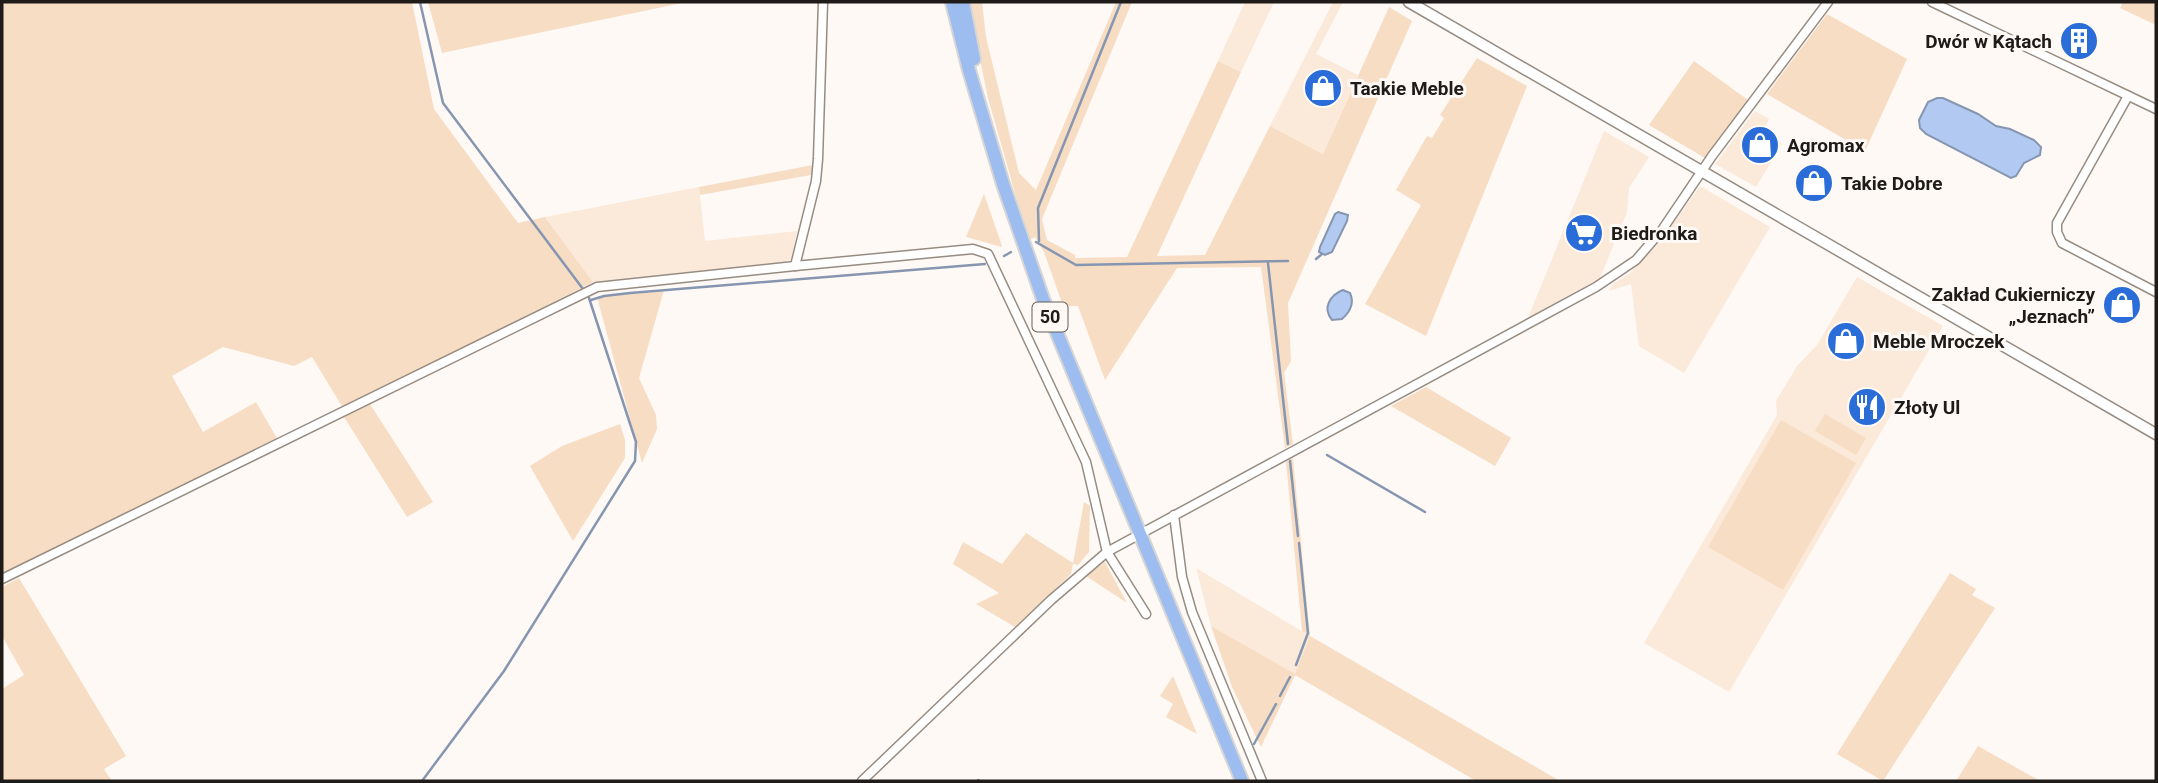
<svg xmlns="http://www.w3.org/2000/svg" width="2158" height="783" viewBox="0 0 2158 783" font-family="Roboto,sans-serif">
	<rect width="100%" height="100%" fill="#fef9f5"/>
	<g fill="#fbe9d9">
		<polygon points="1245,2 1274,2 1241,72 1218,61"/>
		<polygon points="1333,2 1343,2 1316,54 1358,75 1323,154 1270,126"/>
		<polygon points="1755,111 1769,119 1764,129 1766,133 1782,144 1756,187 1715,164"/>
		<polygon points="1604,131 1649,157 1629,188 1627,212 1600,278 1528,318"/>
		<polygon points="1700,186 1770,227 1684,373 1639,346 1631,284 1609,291 1613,284 1630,273 1660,242"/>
		<polygon points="699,187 705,241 797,231 791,259 785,262 593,282 545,217"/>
		<polygon points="1857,277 1943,326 1729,692 1644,643 1777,415 1776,401 1797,366 1817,345"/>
		<polygon points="1196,568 1310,636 1295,675 1211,626"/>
	</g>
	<g fill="#f7ddc4">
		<polygon points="2,2 412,2 434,109 518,223 545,217 593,282 343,408 312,357 294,366 223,347 172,376 203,432 256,402 278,440 2,573"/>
		<polygon points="428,2 687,2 442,53"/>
		<polygon points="968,2 982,2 986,37 1019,173 1036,190 1116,2 1132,2 1042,219 1047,240 1075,255 1075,258 1127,257 1218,61 1241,72 1157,256 1205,255 1270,126 1323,154 1389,7 1412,21 1288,303 1291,361 1284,373 1293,444 1285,448 1261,267 1177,268 1105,380 1078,306 1063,306 1044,252 1035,237 1029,240 1016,205 1017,200 988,98"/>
		<polygon points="2123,2 2156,2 2156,25 2120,8"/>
		<polygon points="1827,14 1907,59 1865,151 1767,94"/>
		<polygon points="1477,58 1527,86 1426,336 1365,304 1421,205 1396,190 1427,136 1432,138 1444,118 1440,115"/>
		<polygon points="1694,61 1748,100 1705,158 1649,125"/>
		<polygon points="813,165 811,175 700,195 699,187"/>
		<polygon points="984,194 1002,246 1002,247 966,237"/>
		<polygon points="664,290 639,378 656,415 657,429 642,463 597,297"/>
		<polygon points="1426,387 1511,438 1495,466 1391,406"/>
		<polygon points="370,404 433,502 407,517 344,417"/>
		<polygon points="1825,414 1866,438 1856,455 1815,431"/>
		<polygon points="1781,420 1856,463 1783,590 1708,547"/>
		<polygon points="620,424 625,440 625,458 573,541 530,466 562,446"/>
		<polygon points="1293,458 1310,636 1560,781 1476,781 1295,675 1261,747 1232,687 1211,626 1295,674 1310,636 1302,631 1286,462"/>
		<polygon points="1084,502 1090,506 1089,552 1078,565 1073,564 1071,574 1015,627 976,604 999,593 953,564 963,542 1002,564 1026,533 1073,563"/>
		<polygon points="1105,562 1127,603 1086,576"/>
		<polygon points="1950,573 1976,589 1972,595 1995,608 1883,781 1837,754"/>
		<polygon points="19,578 126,756 104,769 112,781 2,781 2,689 24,675 2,636 2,587"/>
		<polygon points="1173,676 1197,734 1166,717 1173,704 1160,696"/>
		<polygon points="1978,746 2033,777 2041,781 1956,781"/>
	</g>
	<g fill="#b2caf2" stroke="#8696b1" stroke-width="2">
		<polygon points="1937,98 1943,98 1978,114 1996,126 2010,129 2034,140 2041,147 2040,155 2024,163 2016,176 2011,178 1926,134 1920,128 1919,120 1928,102"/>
		<polygon points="1338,212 1348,215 1347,221 1332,252 1325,255 1319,252 1320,247 1335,214"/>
		<path d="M 1343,290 L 1350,293 C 1355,304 1350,312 1342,319 L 1332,320 C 1322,308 1330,295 1343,290 Z"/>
	</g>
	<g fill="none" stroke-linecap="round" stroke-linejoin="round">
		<g stroke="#8696b1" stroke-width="2.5">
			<polyline points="420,2 443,103 583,289"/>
			<polyline points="1039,241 1038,208 1121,2"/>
			<polyline points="1036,242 1076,265 1288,261"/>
			<polyline points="1004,256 1011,252"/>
			<polyline points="1316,259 1322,254"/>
			<polyline points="1268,263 1288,444"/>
			<polyline points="591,300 604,296 630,293 985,264"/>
			<polyline points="1327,455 1425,512"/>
			<polyline points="1290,461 1298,536"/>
			<polyline points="1296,665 1308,633 1299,543"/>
			<polyline points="1280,696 1290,677"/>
			<polyline points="1254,744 1276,704"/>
			<polyline points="978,780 980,781"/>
			<polyline points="422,781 504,671 635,461 636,442 589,298"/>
		</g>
		<defs>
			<g id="minor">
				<polyline points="823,2 818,159 816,181 795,266 973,249 988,254 1086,462 1107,552 1146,614"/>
				<polyline points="1932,2 2156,109"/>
				<polyline points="2128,96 2057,223 2057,232 2062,243 2156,292"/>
				<polyline points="1174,515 1182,577 1192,612 1262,781"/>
				<polyline points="2,579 597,287 795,266"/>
				<polyline points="862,781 1051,600 1107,552 1596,287 1636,260 1662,230 1712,156 1828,2"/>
			</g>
			<polyline id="tertiary" points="1409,2 2156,434"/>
			<g id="primary">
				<polyline points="952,2 969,70 1003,184 1043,299 1242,781"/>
				<polyline points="963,2 974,59"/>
			</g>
		</defs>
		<use href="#minor" stroke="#978c82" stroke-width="11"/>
		<use href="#tertiary" stroke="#978c82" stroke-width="13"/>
		<use href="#primary" stroke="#d7d6d5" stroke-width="16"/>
		<use href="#minor" stroke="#fff" stroke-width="8"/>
		<use href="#tertiary" stroke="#fff" stroke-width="10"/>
		<use href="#primary" stroke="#9dbcef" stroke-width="12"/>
	</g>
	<defs>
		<symbol id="building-disc" viewBox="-11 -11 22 22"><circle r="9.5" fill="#2a6cd8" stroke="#fef9f5"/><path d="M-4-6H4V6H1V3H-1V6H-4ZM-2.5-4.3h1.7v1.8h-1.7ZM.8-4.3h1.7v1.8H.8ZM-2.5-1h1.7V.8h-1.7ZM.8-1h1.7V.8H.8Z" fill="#fff"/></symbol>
		<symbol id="shop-disc" viewBox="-11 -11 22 22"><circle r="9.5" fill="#2a6cd8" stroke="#fef9f5"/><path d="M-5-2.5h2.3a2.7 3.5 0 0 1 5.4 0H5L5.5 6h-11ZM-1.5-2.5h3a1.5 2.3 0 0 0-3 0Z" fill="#fff"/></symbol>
		<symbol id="supermarket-disc" viewBox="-11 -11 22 22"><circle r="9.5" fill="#2a6cd8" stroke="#fef9f5"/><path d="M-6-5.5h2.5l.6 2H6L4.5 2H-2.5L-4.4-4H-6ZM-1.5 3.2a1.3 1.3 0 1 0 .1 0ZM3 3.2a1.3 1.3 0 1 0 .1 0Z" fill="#fff"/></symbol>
		<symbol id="restaurant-disc" viewBox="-11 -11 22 22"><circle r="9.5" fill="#2a6cd8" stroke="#fef9f5"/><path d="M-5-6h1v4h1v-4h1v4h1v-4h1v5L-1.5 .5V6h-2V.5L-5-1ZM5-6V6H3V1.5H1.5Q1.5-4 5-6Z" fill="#fff"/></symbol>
	</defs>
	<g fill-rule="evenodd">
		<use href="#building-disc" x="2057" y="19" width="44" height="44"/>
		<use href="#shop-disc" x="1301" y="66" width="44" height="44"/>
		<use href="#shop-disc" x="1738" y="123" width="44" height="44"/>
		<use href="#shop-disc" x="1792" y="161" width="44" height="44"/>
		<use href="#supermarket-disc" x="1562" y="211" width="44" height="44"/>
		<use href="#shop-disc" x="2100" y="283" width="44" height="44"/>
		<use href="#shop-disc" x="1824" y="319" width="44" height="44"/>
		<use href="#restaurant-disc" x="1845" y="385" width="44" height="44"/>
	</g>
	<g text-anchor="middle" stroke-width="6" stroke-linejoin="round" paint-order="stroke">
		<rect fill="#fef9f5" stroke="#625e5a" stroke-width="2" x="1032.5" y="302.5" width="35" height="29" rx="5"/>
		<g font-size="18" font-weight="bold" fill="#1f1b18">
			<text x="1050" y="323">50</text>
		</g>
		<g font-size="19" font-weight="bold" fill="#1f1b18" stroke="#fef9f5" text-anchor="start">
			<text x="2052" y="48" text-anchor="end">Dwór w Kątach</text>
			<text x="1350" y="95">Taakie Meble</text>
			<text x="1787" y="152">Agromax</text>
			<text x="1841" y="190">Takie Dobre</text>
			<text x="1611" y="240">Biedronka</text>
			<text x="2095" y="301" text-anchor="end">Zakład Cukierniczy<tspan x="2095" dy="22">„Jeznach”</tspan></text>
			<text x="1873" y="348">Meble Mroczek</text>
			<text x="1894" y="414">Złoty Ul</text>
		</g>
	</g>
	<rect width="2158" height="783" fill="none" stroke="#1f1b18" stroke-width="7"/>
</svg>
